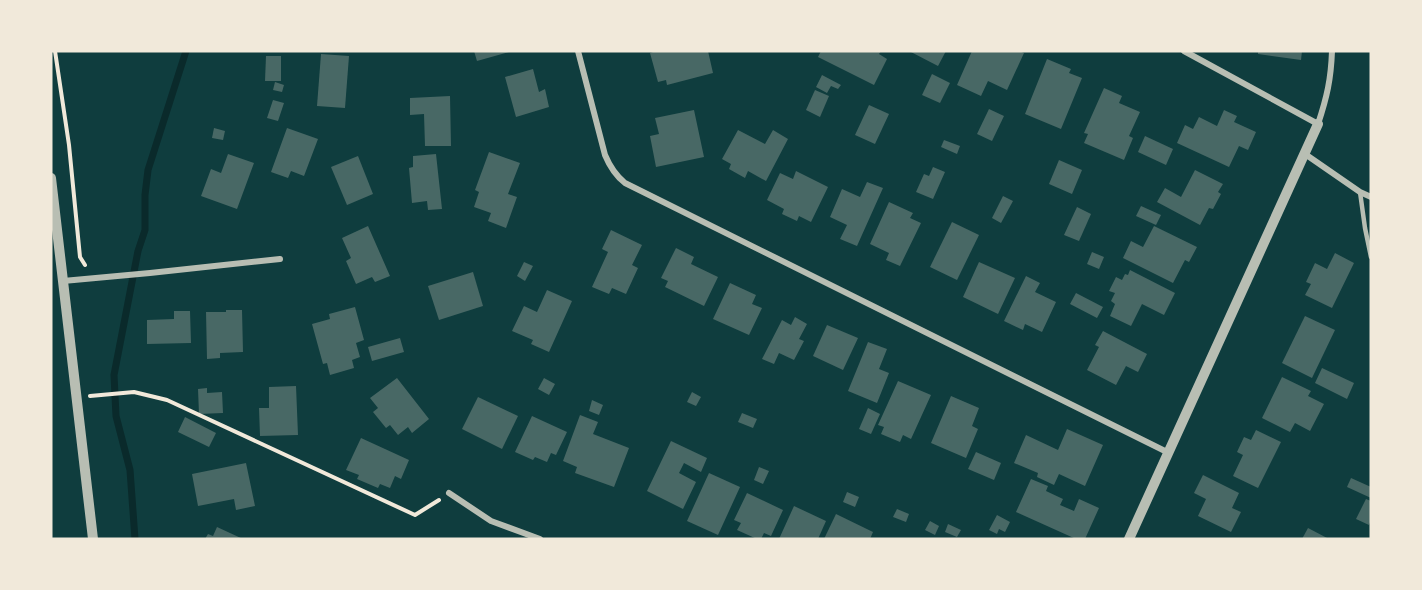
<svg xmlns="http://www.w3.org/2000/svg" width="1422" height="590" viewBox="0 0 1422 590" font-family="Overpass,sans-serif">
	<rect width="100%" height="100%" fill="#0f3d3e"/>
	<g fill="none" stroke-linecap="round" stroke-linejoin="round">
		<polyline stroke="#0a2a2b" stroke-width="7" points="135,539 130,470 116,416 114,375 138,251 145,230 145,195 148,170 186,51"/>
	</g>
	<g fill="#486865">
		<polygon points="474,51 508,51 509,52 477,61"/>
		<polygon points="656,51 708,51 713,73 667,85 666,80 658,82 650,53"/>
		<polygon points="821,51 881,51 879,54 887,59 874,85 818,57"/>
		<polygon points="909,51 946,51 938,66"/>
		<polygon points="972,51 1019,51 1024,53 1007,90 988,81 981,96 957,85"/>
		<polygon points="1258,51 1302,51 1301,60 1258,54"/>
		<polygon points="321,54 349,56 345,108 317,106"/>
		<polygon points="266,56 281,56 281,81 265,81"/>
		<polygon points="1047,59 1071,69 1069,73 1082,78 1061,129 1025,114"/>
		<polygon points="533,69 539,92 545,89 549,107 516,117 505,77"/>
		<polygon points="932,74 950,83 940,103 922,95"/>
		<polygon points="822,75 841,85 838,89 831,86 827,93 816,87"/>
		<polygon points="275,82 284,85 282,92 273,90"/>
		<polygon points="1104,88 1122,96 1119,103 1140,112 1129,136 1133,138 1124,160 1084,143 1088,134 1084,133"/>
		<polygon points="815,90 829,96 820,117 806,110"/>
		<polygon points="450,96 451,146 425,146 424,114 410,115 410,98"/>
		<polygon points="273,100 284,103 278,121 267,118"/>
		<polygon points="869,105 889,114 875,144 855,135"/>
		<polygon points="989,109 1004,116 992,141 977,134"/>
		<polygon points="694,110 704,157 656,167 650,136 659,134 655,118"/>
		<polygon points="1224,110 1237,116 1234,122 1256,132 1248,150 1239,146 1229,167 1177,143 1185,125 1193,129 1199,117 1217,126"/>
		<polygon points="214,128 225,131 223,140 212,138"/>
		<polygon points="287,128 318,139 304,176 291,171 288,178 271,172"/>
		<polygon points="738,130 765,144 773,130 788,139 766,181 748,171 745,178 729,169 731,164 722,159"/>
		<polygon points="1145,136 1173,149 1166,165 1138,152"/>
		<polygon points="944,140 960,146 957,154 941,147"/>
		<polygon points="489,152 520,163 508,194 517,197 506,228 488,221 491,213 474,207 479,192 475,190"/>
		<polygon points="228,154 254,163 237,209 201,196 211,169 221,173"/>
		<polygon points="436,154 442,209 428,210 427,201 412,203 409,168 413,167 413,156"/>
		<polygon points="358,156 373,194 347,205 331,167"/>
		<polygon points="1059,160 1082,170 1072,194 1049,184"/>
		<polygon points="933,167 945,172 933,199 916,192 924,174 929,176"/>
		<polygon points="1195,170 1223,184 1218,192 1221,194 1213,209 1209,208 1200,225 1157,202 1165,188 1181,197"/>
		<polygon points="796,171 828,187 811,222 799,216 797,221 782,214 784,209 767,200 780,173 793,179"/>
		<polygon points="867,182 883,188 857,246 840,239 847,225 830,217 842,189 860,197"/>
		<polygon points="1003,196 1013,201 1001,223 992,218"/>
		<polygon points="889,202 913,213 910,218 921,223 900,266 886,260 889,253 870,244"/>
		<polygon points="1141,206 1161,215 1156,225 1136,216"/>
		<polygon points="1077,207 1091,214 1079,241 1064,235"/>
		<polygon points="952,222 979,235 957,280 930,267"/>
		<polygon points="368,226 390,276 375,282 372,277 356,284 346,261 351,258 342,238"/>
		<polygon points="1154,226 1197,247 1189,262 1185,260 1173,283 1123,258 1131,241 1143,247"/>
		<polygon points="611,230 642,245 632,265 638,268 626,294 612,288 609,294 592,287 608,252 602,249"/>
		<polygon points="676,248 694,257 691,264 718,277 704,306 665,287 668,281 661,278"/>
		<polygon points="1092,252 1104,257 1099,269 1087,264"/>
		<polygon points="1335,253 1354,263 1332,308 1305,295 1311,284 1306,282 1315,263 1327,269"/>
		<polygon points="524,262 533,266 525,281 517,276"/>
		<polygon points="979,262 1015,278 998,314 963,297"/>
		<polygon points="1130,270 1175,293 1164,315 1142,304 1131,326 1110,316 1115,304 1111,301 1115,293 1109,291 1116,277 1122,280 1125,274 1128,275"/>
		<polygon points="473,272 483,306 439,320 428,286"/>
		<polygon points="1026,276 1040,283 1035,292 1056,302 1042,332 1025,324 1023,330 1004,321"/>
		<polygon points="730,283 756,295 752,304 762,308 749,335 713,319"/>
		<polygon points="547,290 572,301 549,352 531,344 533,340 512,331 524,306 537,312"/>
		<polygon points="1076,293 1103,307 1097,318 1070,304"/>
		<polygon points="355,307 364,340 356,343 360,357 352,360 354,368 330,375 327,363 323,364 312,324 330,319 329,314"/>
		<polygon points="226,310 242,310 243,352 220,353 220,358 207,359 206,312 226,312"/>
		<polygon points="174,311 190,311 191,343 147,344 147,320 174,319"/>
		<polygon points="1305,316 1335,330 1312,378 1282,363"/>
		<polygon points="795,317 807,324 799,339 804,341 794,360 779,353 774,364 762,359 782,320 791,325"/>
		<polygon points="827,325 858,338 843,370 813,356"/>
		<polygon points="1103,331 1147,354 1138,372 1126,366 1116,385 1087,370 1099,347 1095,345"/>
		<polygon points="400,338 404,352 372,361 368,347"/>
		<polygon points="868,342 887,349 879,369 889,373 877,403 848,391"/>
		<polygon points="1322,368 1354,383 1347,399 1315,383"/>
		<polygon points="1282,377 1311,391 1308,396 1324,404 1310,431 1295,423 1290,432 1262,418"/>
		<polygon points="397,378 429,419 412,433 408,427 398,435 390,425 386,428 373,412 378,408 370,398"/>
		<polygon points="544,378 555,384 549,395 538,389"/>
		<polygon points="898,381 931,395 911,439 903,435 900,442 881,434 884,427 878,425"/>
		<polygon points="296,386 298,435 260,436 259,408 269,408 269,387"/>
		<polygon points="207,388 207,393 222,392 223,413 199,414 198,389"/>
		<polygon points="692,392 701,397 696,406 687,402"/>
		<polygon points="951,396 979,408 972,426 978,429 966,458 931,443"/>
		<polygon points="478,397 518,416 502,449 462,429"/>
		<polygon points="592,400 603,405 599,415 589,411"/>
		<polygon points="868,408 880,414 871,434 859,429"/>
		<polygon points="742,413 757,419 753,428 738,422"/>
		<polygon points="580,415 598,422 593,434 629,448 614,487 575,473 577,467 563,461"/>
		<polygon points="532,416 567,432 556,455 551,453 547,462 535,457 533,460 515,452"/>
		<polygon points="185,417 216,433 209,447 178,432"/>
		<polygon points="1067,429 1103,445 1085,486 1059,474 1054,485 1037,477 1038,473 1014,463 1026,435 1058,450"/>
		<polygon points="1256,430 1281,442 1258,488 1233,476 1243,455 1237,452 1244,437 1251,440"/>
		<polygon points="361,438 409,460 401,479 395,476 390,488 380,484 378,488 357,479 359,475 346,470"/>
		<polygon points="671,441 707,458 701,472 684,463 679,473 696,482 683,509 647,491"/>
		<polygon points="976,452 1001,463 994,480 968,469"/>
		<polygon points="246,463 255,506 236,510 234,499 198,506 192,474"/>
		<polygon points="759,467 769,471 763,484 754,480"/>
		<polygon points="709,473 740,487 718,535 687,521"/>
		<polygon points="1203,475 1239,493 1232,508 1241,512 1231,532 1198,516 1206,499 1194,493"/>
		<polygon points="1351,478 1371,487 1371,498 1347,487"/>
		<polygon points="1031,479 1048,486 1046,491 1063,499 1060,505 1074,511 1079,499 1099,508 1085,539 1076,539 1016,512"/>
		<polygon points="847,492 859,497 855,507 843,502"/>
		<polygon points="747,493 783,510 771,536 764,533 761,539 757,539 737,530 741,523 734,520"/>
		<polygon points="1366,499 1371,501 1371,520 1369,525 1356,519"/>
		<polygon points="794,506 826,521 818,539 779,539"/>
		<polygon points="897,509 909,514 906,522 893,517"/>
		<polygon points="836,514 873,532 870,539 824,539"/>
		<polygon points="997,515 1010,522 1005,532 999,529 997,534 989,530"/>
		<polygon points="930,521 939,526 935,535 925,530"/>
		<polygon points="948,524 961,530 957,537 945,532"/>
		<polygon points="217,527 243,539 205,539 208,534 213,536"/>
		<polygon points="1308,528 1329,539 1302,539"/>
	</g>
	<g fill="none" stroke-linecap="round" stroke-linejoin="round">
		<g stroke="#f1e9da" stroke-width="4">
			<polyline points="55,51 69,145 80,257 85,265"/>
			<polyline points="90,396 134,392 167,400 415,515 439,500"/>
		</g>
		<polyline stroke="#b8beb3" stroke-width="4.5" points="1360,192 1365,228 1371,257"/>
		<g stroke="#b8beb3" stroke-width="6">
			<path d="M 578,51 L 605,155 C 610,167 615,175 625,183 L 1169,453"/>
			<path d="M 1184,51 L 1318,124 C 1327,97 1331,79 1332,51"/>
			<polyline points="1305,154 1360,192 1371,197"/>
			<polyline points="63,281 150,273 280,259"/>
			<polyline points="449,493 491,521 540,539"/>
		</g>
		<g stroke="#b8beb3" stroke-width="10">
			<polyline points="51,178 93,539"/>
			<polyline points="1129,539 1318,124"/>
		</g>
	</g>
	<rect width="1422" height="590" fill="none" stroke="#f1e9da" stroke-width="105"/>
</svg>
